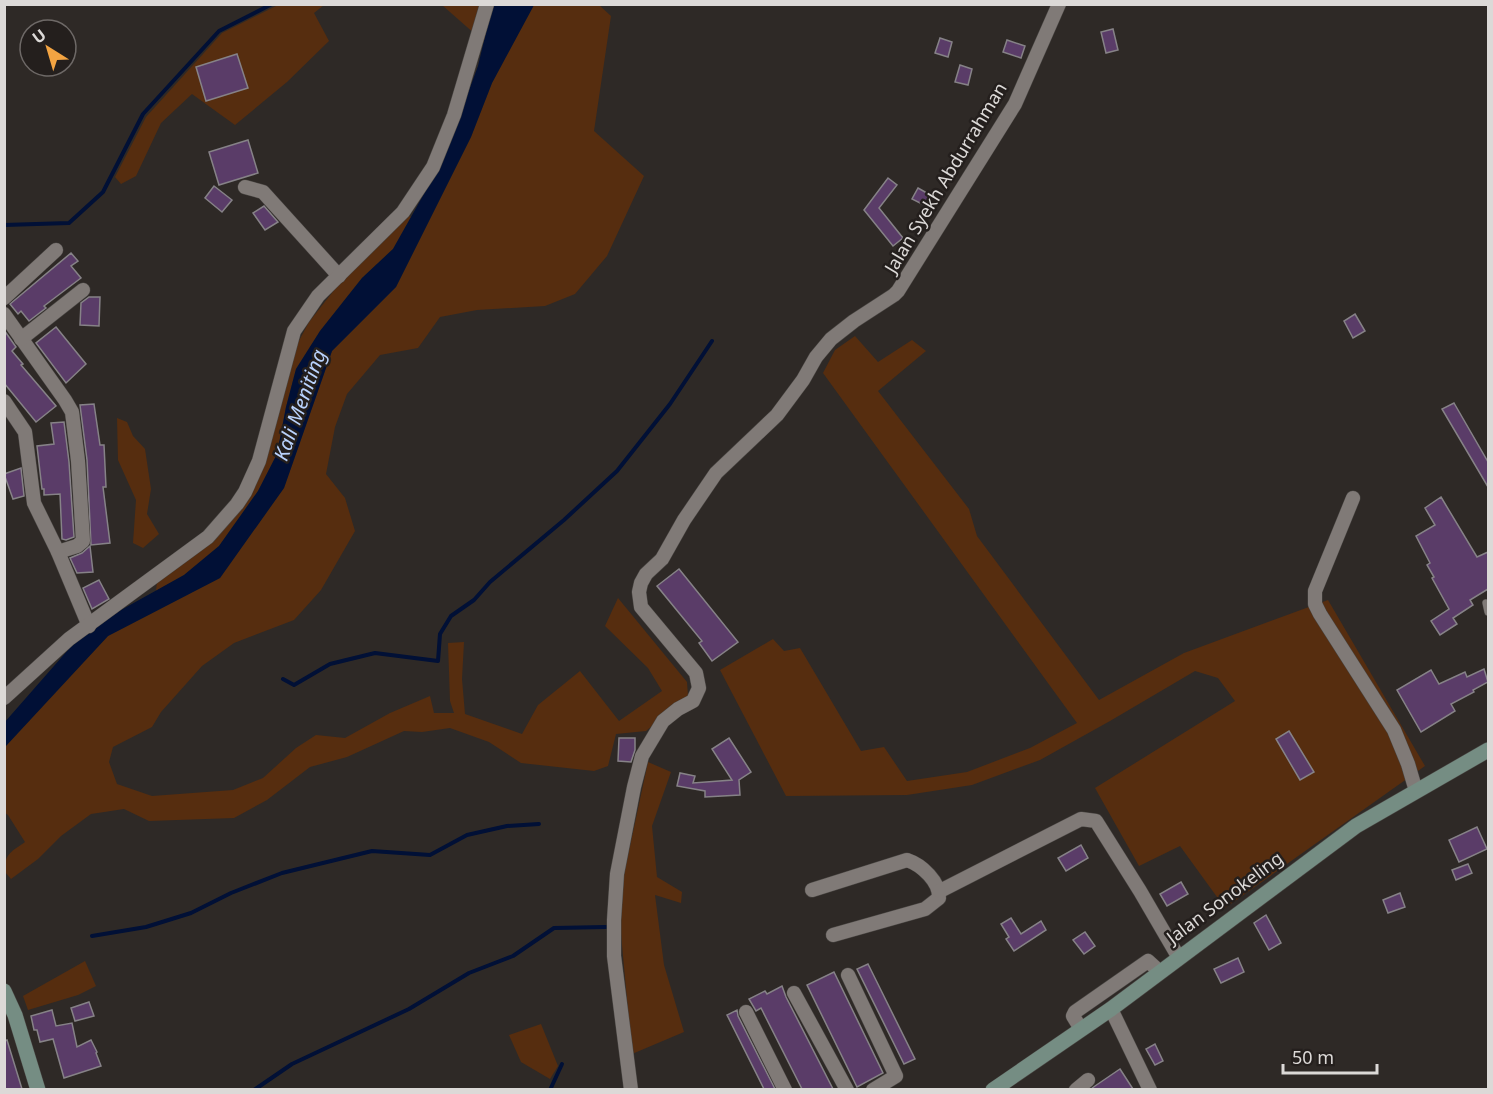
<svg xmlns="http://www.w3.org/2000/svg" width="1493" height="1094" viewBox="0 0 1493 1094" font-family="'Noto Sans',sans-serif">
	<rect width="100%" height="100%" fill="#2e2926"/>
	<g fill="#562d0f">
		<polygon points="278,5 324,5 314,13 329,41 287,82 235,125 192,94 161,123 136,176 121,184 115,177 146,117 222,33"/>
		<polygon points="442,5 494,5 484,42"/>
		<path d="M 534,5 L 599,5 L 611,16 L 594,131 L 644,176 L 607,256 L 575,294 L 545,306 L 477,310 L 440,317 L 418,348 L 380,355 L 347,394 L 335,427 L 326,474 L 345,498 L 355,531 L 321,590 L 294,620 L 234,643 L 202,666 L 161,712 L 152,727 L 113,747 L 109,762 L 117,784 L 152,796 L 233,790 L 263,778 L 296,748 L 316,735 L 345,738 L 390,713 L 430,696 L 434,713 L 454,713 L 450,701 L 448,643 L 464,642 L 462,679 L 465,714 L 522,734 L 538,705 L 580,671 L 619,721 L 662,691 L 648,668 L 605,626 L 618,598 L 687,682 L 688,696 L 646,731 L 616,734 L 608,766 L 594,771 L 521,763 L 489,742 L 450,728 L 422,732 L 404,731 L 347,757 L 310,767 L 267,800 L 234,818 L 149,821 L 124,809 L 91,814 L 61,836 L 38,859 L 11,879 L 5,872 C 4,854 11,852 25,842 L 8,815 L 5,813 L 5,747 L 108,636 L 220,578 L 284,488 L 332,351 L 396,287 L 471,137 L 492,83 Z"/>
		<polygon points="406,214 411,217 393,249 362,278 320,331 296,369 286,407 277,454 258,491 219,546 184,575 156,591 157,582 241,506 293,352 309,322 339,284"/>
		<polygon points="855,336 878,362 912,340 926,351 878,391 969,509 977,536 1099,700 1184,653 1328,600 1425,766 1225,908 1180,846 1139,866 1095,788 1235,701 1218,678 1195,671 1110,721 1040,760 972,785 907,795 786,796 720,670 773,639 784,651 800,648 861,751 884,747 907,781 967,772 1030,748 1077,723 823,373 835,350"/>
		<polygon points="117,418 127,422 133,436 145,449 151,489 147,514 159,534 143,548 133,543 136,500 118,460"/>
		<polygon points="648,762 671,772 652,826 657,877 682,892 681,903 655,895 664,965 684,1032 632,1054 620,923 621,888"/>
		<polygon points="85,961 96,986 78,995 28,1010 23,996"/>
		<polygon points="541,1024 558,1066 550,1079 521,1062 509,1035"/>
	</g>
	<polygon fill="#011036" points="494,5 534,5 492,83 471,137 396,287 332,351 284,488 220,578 108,636 5,747 4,723 75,642 121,610 184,575 219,546 258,491 277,454 286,407 296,369 320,331 362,278 393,249 443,160 478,66 491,11"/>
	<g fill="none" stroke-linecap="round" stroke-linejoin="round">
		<g stroke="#011036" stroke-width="4">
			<polyline points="4,225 69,223 103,192 143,114 219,31 272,4"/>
			<polyline points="283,679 294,685 330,664 375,653 438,661 440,634 451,616 474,600 490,582 564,520 617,471 670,404 712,341"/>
			<polyline points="92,936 146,927 191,913 231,893 282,873 372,851 430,855 467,835 507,826 539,824"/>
			<polyline points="254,1090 292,1064 409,1009 469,973 513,956 554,928 606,927"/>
			<polyline points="550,1090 562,1064"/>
		</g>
	</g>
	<g fill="#5a3c68" stroke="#868287" stroke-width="1.5">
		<polygon points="1113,29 1118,50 1106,53 1101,32"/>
		<polygon points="940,38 952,42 948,57 935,53"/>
		<polygon points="1007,40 1025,46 1021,58 1003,52"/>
		<polygon points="237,54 248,88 206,101 196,67"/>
		<polygon points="960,65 972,69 968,85 955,82"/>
		<polygon points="248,140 258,173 219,185 209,152"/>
		<polygon points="888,178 897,185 879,208 903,238 893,246 864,210"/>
		<polygon points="214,186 232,200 222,212 205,198"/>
		<polygon points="918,188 934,197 928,207 912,199"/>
		<polygon points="264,206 278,222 265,230 253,213"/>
		<polygon points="71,253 78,261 71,266 81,278 44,306 46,308 29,321 21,311 18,314 10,304"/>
		<polygon points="89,297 100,297 99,326 80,325 81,303"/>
		<polygon points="1355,314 1365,331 1353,338 1344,321"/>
		<polygon points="56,327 86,364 66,383 36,343"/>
		<polygon points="4,330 16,347 12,351 23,364 21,365 56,406 36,422 4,383"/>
		<polygon points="1454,403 1488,462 1488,487 1442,409"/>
		<polygon points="94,404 100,445 104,445 106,487 103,487 110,543 91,545 87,460 80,405"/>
		<polygon points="64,422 69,462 74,537 66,540 62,539 60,494 44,495 44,489 42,489 37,446 54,444 51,423"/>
		<polygon points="21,468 24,496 13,499 4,474"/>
		<polygon points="1441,497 1477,557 1488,552 1488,589 1470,600 1473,605 1453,618 1457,624 1440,635 1431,621 1449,609 1432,578 1434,577 1427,565 1430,563 1416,536 1435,525 1425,508"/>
		<polygon points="90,546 93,572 77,573 70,558 82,553"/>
		<polygon points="679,569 738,642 712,661 699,643 702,641 657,586"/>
		<polygon points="99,580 109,599 92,609 83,588"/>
		<polygon points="1484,669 1488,682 1473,690 1474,692 1451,704 1455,711 1421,732 1397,690 1431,670 1439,684 1465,672 1467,677"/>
		<polygon points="1289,731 1314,772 1300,780 1276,739"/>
		<polygon points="619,738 635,738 635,750 631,762 618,761"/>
		<polygon points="729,738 751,772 739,780 740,795 705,797 705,791 677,786 680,773 695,776 693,783 732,780 712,749"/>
		<polygon points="1477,827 1487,849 1459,862 1449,840"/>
		<polygon points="1081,845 1088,858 1066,871 1058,858"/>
		<polygon points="1468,864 1472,873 1456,880 1452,870"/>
		<polygon points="1181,882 1188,894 1167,906 1160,894"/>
		<polygon points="1400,893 1405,907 1388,913 1383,900"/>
		<polygon points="1266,915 1281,943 1269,950 1254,923"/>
		<polygon points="1011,918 1021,934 1041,921 1046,930 1014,951 1006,939 1009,937 1001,924"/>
		<polygon points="1085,932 1095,946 1084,954 1073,940"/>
		<polygon points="1238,958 1244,972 1221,983 1214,969"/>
		<polygon points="868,964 915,1059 904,1064 857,969"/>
		<polygon points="834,972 883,1073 857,1087 807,985"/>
		<polygon points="782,986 786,997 833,1089 802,1089 761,1008 756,1011 749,999 765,991 767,994"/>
		<polygon points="89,1002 94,1016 75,1021 71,1008"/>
		<polygon points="52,1010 56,1026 72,1023 77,1047 91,1040 97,1052 96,1053 101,1066 64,1078 53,1039 40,1042 37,1030 34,1030 31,1016"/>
		<polygon points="737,1010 738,1016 775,1089 764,1089 727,1015"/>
		<polygon points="7,1040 22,1089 4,1089 4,1041"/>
		<polygon points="1155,1044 1163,1061 1155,1065 1146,1049"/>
		<polygon points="1120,1069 1133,1089 1091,1089 1095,1086"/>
	</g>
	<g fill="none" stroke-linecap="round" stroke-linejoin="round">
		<defs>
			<polyline id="lane" points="1486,603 1488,612"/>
			<g id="street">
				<polyline points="245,187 263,192 339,276"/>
				<polyline points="4,298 56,250"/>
				<polyline points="4,314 65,400 72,412 78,461 83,541 77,546 58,552"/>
				<polyline points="21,339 83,290"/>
				<polyline points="4,401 25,432 34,503 58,552 89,626"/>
				<polyline points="1353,498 1315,591 1315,604 1320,614 1394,730 1408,764 1416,791"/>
				<polyline points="4,698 69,639 208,537 237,504 245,492 259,461 294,331 318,296 403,212 433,167 454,115 487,4"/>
				<path d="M 812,890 L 907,860 C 922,865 940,882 939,898 L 925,909 L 833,935"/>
				<polyline points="940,891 1081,819 1096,821 1140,891 1179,958"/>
				<polyline points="848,975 896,1076 873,1090"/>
				<polyline points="794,993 847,1090"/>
				<polyline points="1111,1009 1150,1090"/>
				<polyline points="746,1012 785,1090"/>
				<polyline points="1081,1029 1073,1016 1075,1012 1148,961 1160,972"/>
				<polyline points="631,1090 614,956 614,920 617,874 634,787 642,756 663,721 678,709 693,701 699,688 696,673 641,607 639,592 641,583 646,574 662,559 684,520 716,473 777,415 803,380 816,357 831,339 854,321 894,295 898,291 1015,104 1059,4"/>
				<polyline points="1076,1090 1088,1080"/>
			</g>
			<g id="secondary">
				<polyline points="4,991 15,1015 38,1090"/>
				<polyline points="993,1090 1111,1009 1356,826 1488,750"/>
			</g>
		</defs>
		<use href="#lane" stroke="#494643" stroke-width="8"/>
		<use href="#street" stroke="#494643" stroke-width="15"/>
		<use href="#secondary" stroke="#494643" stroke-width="16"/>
		<use href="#lane" stroke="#807a77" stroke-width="7"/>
		<use href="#street" stroke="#807a77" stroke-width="14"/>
		<use href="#secondary" stroke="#758d83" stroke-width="15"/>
	</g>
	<g text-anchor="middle" stroke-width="5" stroke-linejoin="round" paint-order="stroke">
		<g font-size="18" fill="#dcd9d7" stroke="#241f1d">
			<text transform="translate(946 178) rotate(-59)" y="6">Jalan Syekh Abdurrahman</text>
			<text transform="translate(1225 898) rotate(-37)" y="6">Jalan Sonokeling</text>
		</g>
		<g font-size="20" font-style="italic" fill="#b9d2fc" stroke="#241f1d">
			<text transform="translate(300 405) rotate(-70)" y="7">Kali Meniting</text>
		</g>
	</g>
	<rect width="1493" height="1094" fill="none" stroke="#dcd9d7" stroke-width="12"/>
	<g transform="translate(48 48) rotate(323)"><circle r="28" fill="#241f1d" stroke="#6e6967" stroke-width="1.5"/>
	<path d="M0-4.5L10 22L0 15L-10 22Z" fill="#f3a442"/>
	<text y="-9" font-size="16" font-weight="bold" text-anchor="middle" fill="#dcd9d7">U</text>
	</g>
	<path d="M1283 1064v9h94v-9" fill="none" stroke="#dcd9d7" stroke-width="3"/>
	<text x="1292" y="1064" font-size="18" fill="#dcd9d7" stroke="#241f1d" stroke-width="4.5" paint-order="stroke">50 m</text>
</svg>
